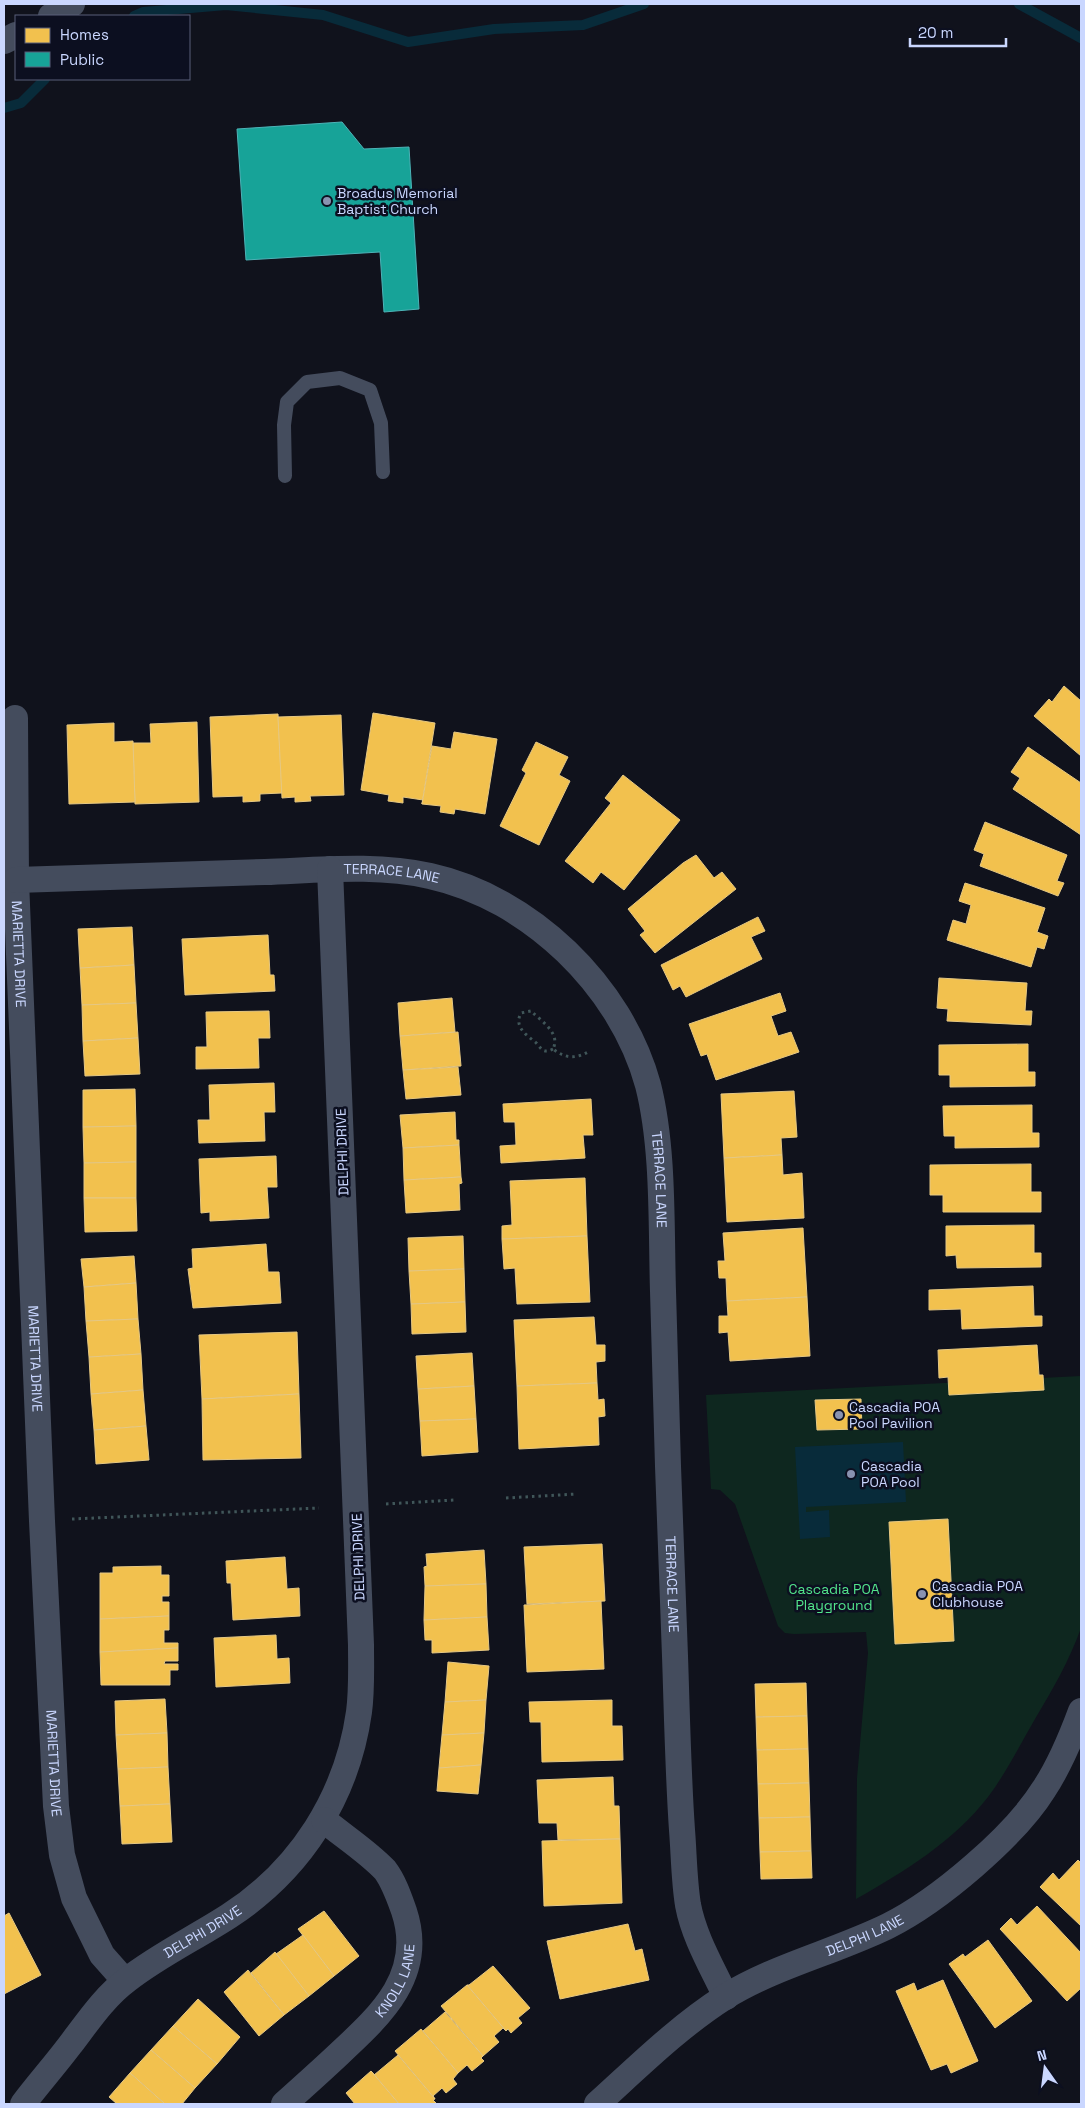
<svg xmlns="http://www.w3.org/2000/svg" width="1085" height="2108" viewBox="0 0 1085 2108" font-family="'Space Grotesk',sans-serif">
	<rect width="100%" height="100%" fill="#10121c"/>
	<path fill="#0e271f" d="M 1081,1376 L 1081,1628 C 1069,1661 1053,1689 1035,1719 C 1020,1745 1006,1773 988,1797 C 954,1841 904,1872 856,1899 L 857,1778 L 868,1653 L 866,1632 L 794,1634 L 785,1633 L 778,1626 L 735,1504 L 720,1490 L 711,1489 L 706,1395 Z"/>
	<polygon fill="#082b3a" points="903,1442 906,1502 806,1507 806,1512 829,1510 830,1537 800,1539 795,1447"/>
	<g fill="#f2c14e" stroke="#e6c883">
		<polygon points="1064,686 1081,701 1081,756 1034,716 1049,699 1052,702"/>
		<polygon points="373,713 435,723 422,804 423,800 403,797 403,803 388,801 389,795 361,790"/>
		<polygon points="278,714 282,793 260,794 260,801 243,802 243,796 213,797 210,717"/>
		<polygon points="341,715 344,795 310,796 311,801 295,802 295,797 282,798 278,717"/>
		<polygon points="197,722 199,802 135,804 133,743 151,743 150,724"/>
		<polygon points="114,723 114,742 133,741 135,802 69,804 67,725"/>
		<polygon points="454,732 497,739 485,814 455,809 454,814 440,812 441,806 422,804 432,746 451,749"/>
		<polygon points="536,742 568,757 559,775 570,781 539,845 500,826 526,773 522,770"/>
		<polygon points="1028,747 1081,783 1081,835 1013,789 1020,778 1011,772"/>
		<polygon points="623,775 680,820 624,890 601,872 593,883 565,861 611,803 605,798"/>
		<polygon points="985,822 1067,855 1057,881 1064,883 1058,896 980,866 984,854 974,850"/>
		<polygon points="696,855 714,878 722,872 736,889 655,953 640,935 645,931 628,909 683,863"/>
		<polygon points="965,883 1045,908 1037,932 1048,936 1044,949 1037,947 1031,967 947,940 953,920 966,924 971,905 959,901"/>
		<polygon points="758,917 765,931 751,937 762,959 686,997 680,986 673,990 661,965"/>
		<polygon points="132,927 134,965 80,968 78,929"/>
		<polygon points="268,935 270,975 274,975 275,991 185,995 182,939"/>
		<polygon points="134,965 136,1003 82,1005 80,968"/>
		<polygon points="939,978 1027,983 1025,1011 1032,1011 1031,1025 947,1021 948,1009 937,1008"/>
		<polygon points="780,993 786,1011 771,1016 778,1036 791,1032 799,1052 716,1080 707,1054 701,1056 689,1024"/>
		<polygon points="452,998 455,1032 400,1036 398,1003"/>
		<polygon points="136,1003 138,1038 83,1041 82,1005"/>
		<polygon points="269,1011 270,1038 258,1038 259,1068 196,1069 196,1047 207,1047 206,1012"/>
		<polygon points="458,1032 461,1066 403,1070 400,1036"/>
		<polygon points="138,1038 140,1074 85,1076 83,1041"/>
		<polygon points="1028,1044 1028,1072 1035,1072 1035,1086 950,1087 950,1075 939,1075 939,1045"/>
		<polygon points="458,1067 461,1095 406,1099 403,1070"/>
		<polygon points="274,1083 275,1112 264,1112 265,1141 199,1143 198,1120 210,1120 209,1085"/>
		<polygon points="135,1089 136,1126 83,1127 83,1090"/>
		<polygon points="794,1091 797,1137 781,1138 782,1155 724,1158 721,1094"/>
		<polygon points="591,1099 593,1135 583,1135 585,1158 501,1163 500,1146 516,1145 515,1122 504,1122 503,1104"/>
		<polygon points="1032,1105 1032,1133 1039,1133 1039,1147 955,1148 955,1136 944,1136 943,1106"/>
		<polygon points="455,1112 456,1140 459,1140 459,1145 403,1148 400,1115"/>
		<polygon points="136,1126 136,1162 84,1163 83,1127"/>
		<polygon points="459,1145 461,1177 404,1180 403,1148"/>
		<polygon points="782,1155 783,1175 802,1173 804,1218 727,1222 724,1158"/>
		<polygon points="276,1156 277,1187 267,1187 269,1218 210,1221 210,1212 201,1213 199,1159"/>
		<polygon points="136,1162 136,1198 84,1198 84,1163"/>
		<polygon points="1031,1164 1031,1192 1041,1192 1041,1212 943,1212 943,1195 930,1195 930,1165"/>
		<polygon points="461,1177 462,1183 459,1184 460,1210 406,1213 404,1180"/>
		<polygon points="585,1178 587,1236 502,1239 502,1226 512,1225 510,1181"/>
		<polygon points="84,1198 136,1198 137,1231 85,1232"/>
		<polygon points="1034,1225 1034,1253 1041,1253 1041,1267 957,1268 956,1255 946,1256 946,1226"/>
		<polygon points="803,1228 807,1297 727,1301 726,1278 719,1278 718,1261 725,1261 723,1233"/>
		<polygon points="463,1236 464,1269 409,1271 408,1238"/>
		<polygon points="587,1236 590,1302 517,1304 515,1268 504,1269 502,1239"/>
		<polygon points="266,1244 268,1272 279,1272 281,1303 193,1308 188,1269 193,1268 192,1249"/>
		<polygon points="134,1256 136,1283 84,1287 81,1259"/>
		<polygon points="464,1269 465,1302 411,1304 409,1271"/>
		<polygon points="136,1283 138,1319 86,1321 84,1287"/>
		<polygon points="1033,1286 1034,1316 1042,1316 1042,1326 962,1329 961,1309 929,1310 929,1290"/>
		<polygon points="807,1297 810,1356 730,1361 728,1332 719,1333 719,1316 728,1316 727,1301"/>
		<polygon points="465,1302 466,1332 412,1334 411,1304"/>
		<polygon points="594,1317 596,1345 605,1345 605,1361 596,1362 597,1383 517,1386 514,1320"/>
		<polygon points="138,1319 141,1354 89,1357 86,1321"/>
		<polygon points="297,1332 299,1394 202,1399 199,1335"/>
		<polygon points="1037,1345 1039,1375 1043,1375 1044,1390 949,1395 948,1377 939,1378 938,1350"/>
		<polygon points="472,1353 474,1386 418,1389 416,1356"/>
		<polygon points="141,1354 143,1390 91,1394 89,1357"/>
		<polygon points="597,1383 598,1400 604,1399 605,1416 598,1417 599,1445 519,1449 517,1386"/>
		<polygon points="474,1386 476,1419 420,1421 418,1389"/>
		<polygon points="143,1390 146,1426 94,1430 91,1394"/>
		<polygon points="299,1394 301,1458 203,1460 202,1399"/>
		<polygon points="861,1399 862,1429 817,1430 815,1400"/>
		<polygon points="476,1419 478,1452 422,1456 420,1421"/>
		<polygon points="146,1426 149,1460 96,1464 94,1430"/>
		<polygon points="948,1519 954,1641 895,1644 889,1522"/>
		<polygon points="602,1544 605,1601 527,1604 524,1547"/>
		<polygon points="484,1550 486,1584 425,1586 424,1567 427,1566 426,1554"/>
		<polygon points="285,1557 287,1589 299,1588 300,1616 233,1620 231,1583 227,1583 226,1561"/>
		<polygon points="161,1566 161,1575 169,1575 169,1596 162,1596 162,1602 169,1602 169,1616 100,1619 100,1573 113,1573 113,1567"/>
		<polygon points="486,1584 487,1617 424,1620 425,1586"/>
		<polygon points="601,1601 604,1669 527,1672 524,1605"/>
		<polygon points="169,1616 169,1630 164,1630 164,1643 178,1643 178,1648 100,1652 100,1619"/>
		<polygon points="487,1617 489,1650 432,1653 432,1640 425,1640 424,1620"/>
		<polygon points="276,1635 277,1659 289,1658 290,1683 216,1687 214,1638"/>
		<polygon points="178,1648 178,1661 165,1661 164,1664 178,1664 178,1670 170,1670 170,1685 101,1685 100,1652"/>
		<polygon points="448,1662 489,1666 486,1700 445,1702"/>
		<polygon points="806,1683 807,1716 756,1717 755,1684"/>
		<polygon points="165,1699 167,1733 116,1735 115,1701"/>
		<polygon points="486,1700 484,1733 442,1735 445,1702"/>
		<polygon points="612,1700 612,1726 622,1726 623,1760 542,1762 541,1722 530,1722 529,1702"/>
		<polygon points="807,1716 808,1749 757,1750 756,1717"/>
		<polygon points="167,1733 168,1767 118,1769 116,1735"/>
		<polygon points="484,1733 481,1765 439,1768 442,1735"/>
		<polygon points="808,1749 809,1783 758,1784 757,1750"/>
		<polygon points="481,1765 478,1794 437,1791 439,1768"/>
		<polygon points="168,1767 170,1804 120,1806 118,1769"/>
		<polygon points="613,1777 614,1806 619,1806 620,1839 558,1840 557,1823 539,1823 537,1780"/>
		<polygon points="809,1783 810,1817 759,1818 758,1784"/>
		<polygon points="170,1804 172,1842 122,1844 120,1806"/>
		<polygon points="810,1817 811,1851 760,1852 759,1818"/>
		<polygon points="620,1839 622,1903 544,1906 542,1841"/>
		<polygon points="811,1851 812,1878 761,1879 760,1852"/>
		<polygon points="1078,1860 1081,1863 1081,1926 1040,1887 1053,1873 1059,1880"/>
		<polygon points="1037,1906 1081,1953 1081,1988 1067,2001 1000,1929 1011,1918 1017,1925"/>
		<polygon points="324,1911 359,1956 334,1976 298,1929"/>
		<polygon points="9,1913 41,1975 4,1994 4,1916"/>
		<polygon points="628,1924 635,1951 642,1949 649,1980 560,1999 547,1941"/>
		<polygon points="303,1935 334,1976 309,1996 276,1954"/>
		<polygon points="988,1940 1032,2001 995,2028 949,1964 963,1954 965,1957"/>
		<polygon points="275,1952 309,1996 284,2015 251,1973"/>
		<polygon points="493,1966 530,2008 518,2018 522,2023 511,2033 508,2029 506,2031 467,1985 469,1985"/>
		<polygon points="248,1970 284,2015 259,2036 224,1992"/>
		<polygon points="943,1980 978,2061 951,2073 947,2064 931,2070 896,1991 914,1983 917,1991"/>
		<polygon points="467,1985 506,2031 503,2028 494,2036 499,2042 483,2056 441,2006"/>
		<polygon points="198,1999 240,2037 217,2064 173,2026"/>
		<polygon points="445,2012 483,2056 481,2058 484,2061 472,2071 467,2065 458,2073 423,2031"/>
		<polygon points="173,2026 217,2064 195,2088 151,2050"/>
		<polygon points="421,2029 458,2073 453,2079 457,2084 446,2093 442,2088 433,2096 435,2099 395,2051"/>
		<polygon points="151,2050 195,2088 182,2104 165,2104 130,2073"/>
		<polygon points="398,2055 435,2099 433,2100 437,2104 399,2104 371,2071 374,2075"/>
		<polygon points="371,2071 399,2104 355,2104 346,2093"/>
		<polygon points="130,2073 165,2104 117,2104 109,2097"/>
	</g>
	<polygon fill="#17a398" stroke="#4db3b7" points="342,122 364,149 409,147 419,309 384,312 380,252 246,260 237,129"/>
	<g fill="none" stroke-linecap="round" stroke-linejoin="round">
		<g stroke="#082b3a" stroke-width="10">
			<polyline points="1019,4 1081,38"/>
			<polyline points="134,16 143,12 226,5 323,15 408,42 494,29 583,25 644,4"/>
			<polyline points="4,108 21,103 45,79"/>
		</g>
		<g stroke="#405659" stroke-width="3" stroke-dasharray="2.5 4" stroke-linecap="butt">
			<path d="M 553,1049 C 541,1055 541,1046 534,1041 C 525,1034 514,1026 521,1013 L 531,1011 C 541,1021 561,1033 553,1049 C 566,1059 576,1059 590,1051"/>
			<polyline points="506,1498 576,1494"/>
			<polyline points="386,1504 454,1500"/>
			<polyline points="72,1519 319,1508"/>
		</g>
		<polyline stroke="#444c5d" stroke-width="14" points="285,476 284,425 287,402 307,382 340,378 370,390 381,423 383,472"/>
		<g stroke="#444c5d" stroke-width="26">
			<polyline points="51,16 72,4"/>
			<polyline points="4,41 16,35"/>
			<path id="s1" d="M 15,718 L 16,880 L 42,1521 L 56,1806 L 62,1855 L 74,1898 L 102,1955 L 125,1981"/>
			<path id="s2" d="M 16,880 C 99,878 182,874 265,872 C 320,870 377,864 430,876 C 530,898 621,986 648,1085 C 664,1148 661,1226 663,1291 C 666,1413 670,1534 675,1656 C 677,1714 678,1772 682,1830 C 684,1855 684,1880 688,1905 C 694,1937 712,1967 726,1997"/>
			<path id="s3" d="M 23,2104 C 38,2084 55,2065 70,2045 C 87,2023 104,1997 127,1980 C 159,1955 195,1938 229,1916 C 300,1870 347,1797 359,1712 C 362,1690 361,1667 361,1645 L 330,869"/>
			<path id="s4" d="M 284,2104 C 303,2087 322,2070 340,2053 C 382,2014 425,1974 404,1911 C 399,1897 394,1882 385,1870 C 367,1851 343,1836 324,1820"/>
			<path id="s5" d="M 597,2104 C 638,2067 678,2027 725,1997 C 775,1966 835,1952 888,1926 C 938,1901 1014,1837 1044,1789 C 1060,1765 1071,1738 1081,1711"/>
		</g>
	</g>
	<g fill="#8992b0" stroke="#0c0f20" stroke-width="2">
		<circle cx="327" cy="201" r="5"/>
		<circle cx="839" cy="1415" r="5"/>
		<circle cx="851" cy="1474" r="5"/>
		<circle cx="922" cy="1594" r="5"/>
	</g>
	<g text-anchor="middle" stroke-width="5" stroke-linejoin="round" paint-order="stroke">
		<g font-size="14" fill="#cad7ff" stroke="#0c0f20" text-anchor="start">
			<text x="337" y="198">Broadus Memorial<tspan x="337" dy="16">Baptist Church</tspan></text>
			<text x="849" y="1412">Cascadia POA<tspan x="849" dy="16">Pool Pavilion</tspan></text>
			<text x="861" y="1471">Cascadia<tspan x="861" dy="16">POA Pool</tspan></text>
			<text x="932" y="1591">Cascadia POA<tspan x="932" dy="16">Clubhouse</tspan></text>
		</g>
		<g font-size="14" fill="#cad7ff" stroke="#0c0f20">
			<text dy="5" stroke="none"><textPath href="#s2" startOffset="376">TERRACE LANE</textPath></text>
			<text dy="5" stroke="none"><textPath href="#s1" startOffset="236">MARIETTA DRIVE</textPath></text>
			<text transform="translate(342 1152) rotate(-92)" y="5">DELPHI DRIVE</text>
			<text dy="5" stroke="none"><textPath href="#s2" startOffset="826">TERRACE LANE</textPath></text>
			<text dy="5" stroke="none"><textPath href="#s1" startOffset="641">MARIETTA DRIVE</textPath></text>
			<text transform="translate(358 1557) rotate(-92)" y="5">DELPHI DRIVE</text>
			<text dy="5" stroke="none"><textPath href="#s2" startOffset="1231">TERRACE LANE</textPath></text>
			<text dy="5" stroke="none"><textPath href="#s1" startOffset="1046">MARIETTA DRIVE</textPath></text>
			<text dy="5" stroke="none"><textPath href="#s3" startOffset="252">DELPHI DRIVE</textPath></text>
			<text dy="5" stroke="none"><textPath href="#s5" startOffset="320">DELPHI LANE</textPath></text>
			<text dy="5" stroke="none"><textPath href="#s4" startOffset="169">KNOLL LANE</textPath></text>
		</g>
		<g font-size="14" fill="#52e48b" stroke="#0c0f20">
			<text x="834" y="1594">Cascadia POA<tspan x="834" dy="16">Playground</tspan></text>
		</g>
	</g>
	<rect width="1085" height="2108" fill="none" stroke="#cad7ff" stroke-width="10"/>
	<rect x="15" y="15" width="175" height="65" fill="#0c0f20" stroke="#585f79"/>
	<rect x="25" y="28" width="25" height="15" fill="#f2c14e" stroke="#585f79"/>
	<text x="60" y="40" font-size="15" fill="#cad7ff">Homes</text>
	<rect x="25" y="52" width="25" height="15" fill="#17a398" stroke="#585f79"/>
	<text x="60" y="65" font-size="15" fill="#cad7ff">Public</text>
	<g transform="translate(1045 2068) rotate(346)" stroke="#0c0f20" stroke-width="4" paint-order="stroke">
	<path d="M0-4L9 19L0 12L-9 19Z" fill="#cad7ff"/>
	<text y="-8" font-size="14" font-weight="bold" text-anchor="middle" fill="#cad7ff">N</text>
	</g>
	<path d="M910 38v8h96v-8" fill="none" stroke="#cad7ff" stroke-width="2.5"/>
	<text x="918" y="38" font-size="15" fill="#cad7ff" stroke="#0c0f20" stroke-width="4" paint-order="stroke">20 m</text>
</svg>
